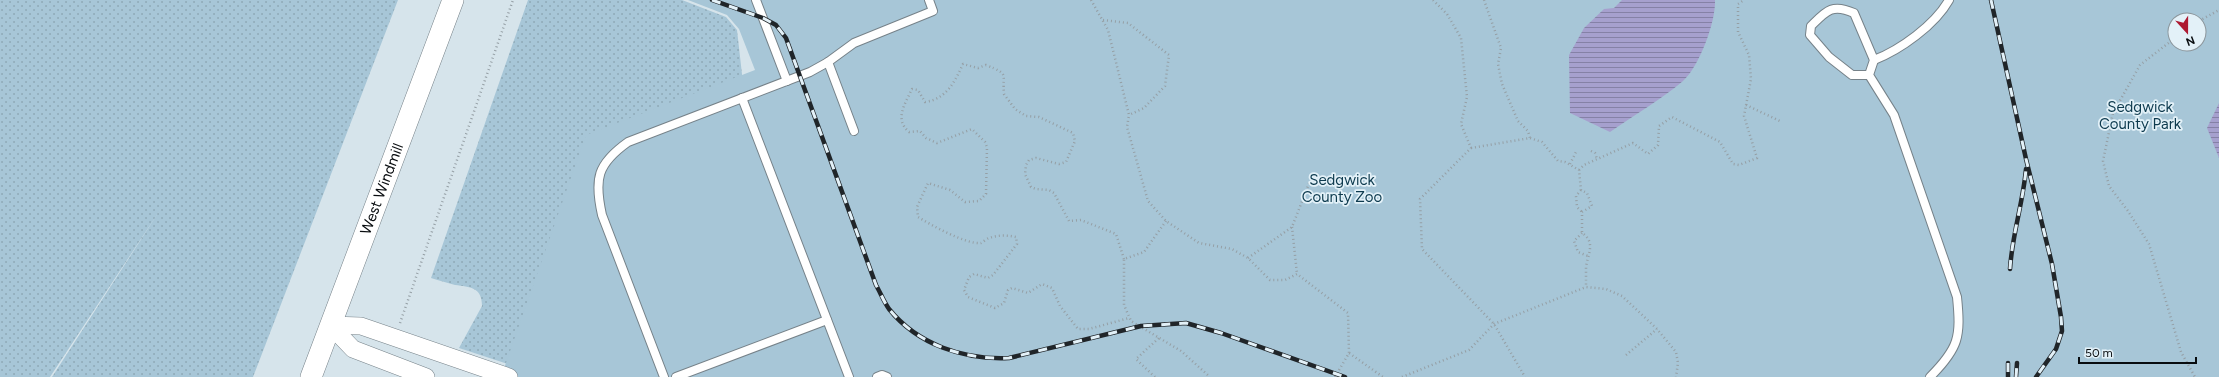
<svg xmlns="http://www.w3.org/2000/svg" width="2219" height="377" viewBox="0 0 2219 377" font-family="Figtree,sans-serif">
	<defs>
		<pattern id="grass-dots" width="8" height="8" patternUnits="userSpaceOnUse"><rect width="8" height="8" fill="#a7c6d7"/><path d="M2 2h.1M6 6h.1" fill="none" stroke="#8ea9b7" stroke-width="1.8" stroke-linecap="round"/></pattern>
		<pattern id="water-rules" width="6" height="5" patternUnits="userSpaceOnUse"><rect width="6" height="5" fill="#a6a0ce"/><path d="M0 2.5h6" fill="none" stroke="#8581a6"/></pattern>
	</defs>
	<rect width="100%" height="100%" fill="#d6e4eb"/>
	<g fill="url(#grass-dots)">
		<polygon points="0,0 398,0 253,377 52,377 162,207 50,377 0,377"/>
		<path d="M 528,0 L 682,0 L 726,17 L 737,30 L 743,83 L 514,366 L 459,348 L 482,306 C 482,287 470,287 455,285 C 447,283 438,280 431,278 Z"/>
	</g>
	<path fill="#a7c6d7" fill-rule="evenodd" d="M 688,0 L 2219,0 L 2219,377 L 501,377 L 586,135 L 755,70 L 739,29 L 727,15 ZM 2175,20 L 2199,20 L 2199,44 L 2175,44 Z"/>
	<g fill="url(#water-rules)">
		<path d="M 1622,0 L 1715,0 C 1716,22 1699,67 1683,81 C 1662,99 1633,116 1610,132 L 1570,113 L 1569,55 L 1584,28 L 1604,9 L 1614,8 Z"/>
		<polygon points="2219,103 2219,158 2207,128"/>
	</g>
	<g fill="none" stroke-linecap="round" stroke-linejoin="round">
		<defs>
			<g id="service">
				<polyline points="756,0 787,81"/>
				<path d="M 1874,60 C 1900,50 1935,25 1949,0"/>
				<polyline points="828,62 854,131"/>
				<path d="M 1869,75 L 1852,75 L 1829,57 L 1810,35 L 1811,26 C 1826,11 1832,3 1854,13 L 1874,60 L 1869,75 L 1894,115 L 1957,297 C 1961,337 1959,348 1930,377"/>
				<polyline points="742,98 849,377"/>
				<path d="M 664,377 L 602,215 C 594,179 597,164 628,142 L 810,72 L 828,62 L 854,43 L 933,11 L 929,0"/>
				<polyline points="676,377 827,320"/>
				<polyline points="877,377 882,375 887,377"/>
			</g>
			<g id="minor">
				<polyline points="330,325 361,326 509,377"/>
				<polyline points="330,325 353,349 426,377"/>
			</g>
			<g id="tertiary">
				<path id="s1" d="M 311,377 L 453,0"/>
			</g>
		</defs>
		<use href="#service" stroke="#768289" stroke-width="10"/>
		<use href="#minor" stroke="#768289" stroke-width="18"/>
		<use href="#tertiary" stroke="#768289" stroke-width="22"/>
		<g stroke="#959fa5" stroke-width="2.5" stroke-dasharray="1 3" stroke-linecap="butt">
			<polyline points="1091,0 1108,30 1129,115 1127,127 1148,201 1166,221 1199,243 1232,249 1248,258 1270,280 1285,280 1297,274 1348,313 1349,353"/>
			<polyline points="1433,0 1447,14 1461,38 1467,97 1461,124 1471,148 1420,199 1422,249 1494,324 1525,377"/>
			<polyline points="1484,0 1501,48 1498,64 1502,84 1518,121 1528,131 1530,138"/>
			<polyline points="1103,20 1128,23 1169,55 1165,86 1144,108 1129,115"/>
			<polyline points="2199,21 2219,10"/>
			<polyline points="2175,38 2140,65 2113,113 2103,161 2109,186 2128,211 2149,244 2181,352 2195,377"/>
			<polyline points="1746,105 1782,122"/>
			<path d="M 1471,148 L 1530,138 L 1542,142 L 1558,161 L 1565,162 L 1579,170 L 1581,190 L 1587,193 L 1592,206 L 1582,212 L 1582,233 C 1596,242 1588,254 1586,267 C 1586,274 1586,280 1586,287"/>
			<polyline points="1591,151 1595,153 1597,159"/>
			<polyline points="1570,164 1577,150"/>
			<polyline points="1579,170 1584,165 1633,143 1648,154 1658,145 1659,126 1672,117 1720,142 1733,164 1739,165 1757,158 1744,116 1751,79 1749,55 1738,32 1738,4 1744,0"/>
			<polyline points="1581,190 1576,196 1577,207 1582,212"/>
			<polyline points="1166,221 1144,252 1124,259 1124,305 1131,321 1181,351 1210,377"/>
			<polyline points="1292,227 1297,274"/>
			<polyline points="1582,233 1574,241 1578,252 1588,256"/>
			<polyline points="1248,258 1292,227 1310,181"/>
			<path d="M 1124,259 L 1116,234 L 1081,220 L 1069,221 L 1054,193 L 1049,190 L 1036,189 L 1031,187 L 1025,174 L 1026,165 L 1029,160 L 1036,158 L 1059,164 L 1066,162 L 1075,141 L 1073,133 L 1039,117 L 1026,116 L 1015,109 L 1004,94 C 1002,72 1010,75 986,65 L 978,68 L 963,64 C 955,81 947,99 925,102 L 918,90 L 912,89 C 905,104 894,119 909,132 L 920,131 L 926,138 L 937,143 L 972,129 L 985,142 L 987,147 L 986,194 L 979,201 L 965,202 L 950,190 L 928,183 L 917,207 L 918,217 C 929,224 967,245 981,243 C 983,242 986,239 989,238 C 998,235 1007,235 1016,237 L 1017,244 L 993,275 L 988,278 L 974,274 L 969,277 L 964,290 L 968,297 L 995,308 L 1004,303 L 1008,290 L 1012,288 L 1028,293 L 1042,284 L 1052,288 L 1060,306 L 1078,329 L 1089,329 L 1129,318"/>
			<polyline points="400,323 513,0"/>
			<polyline points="1626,355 1657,329"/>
			<polyline points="1155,377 1136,359 1160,337"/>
			<polyline points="1335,377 1349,353 1383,377"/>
			<polyline points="1402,377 1469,350 1494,324 1586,287 1606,289 1622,296 1657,329 1676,352 1678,363 1676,377"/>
		</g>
		<use href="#service" stroke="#fff" stroke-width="8"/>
		<use href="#minor" stroke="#fff" stroke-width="17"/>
		<use href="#tertiary" stroke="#fff" stroke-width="21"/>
		<defs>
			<g id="rail">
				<path d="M 712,0 L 763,18 L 776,25 L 786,38 L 876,285 C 880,292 884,302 889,309 C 918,345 964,360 1009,358 L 1141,326 L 1186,323 L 1221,333 L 1345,377"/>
				<polyline points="1991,0 2026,159 2052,264 2061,317 2062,331 2056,349 2036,377"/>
				<path d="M 2010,269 C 2012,235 2023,203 2026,169"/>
				<polyline points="2008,363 2008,377"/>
				<polyline points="2016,377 2017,363"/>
			</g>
		</defs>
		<use href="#rail" stroke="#202529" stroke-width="4.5"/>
		<use href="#rail" stroke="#e3f1f8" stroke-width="3" stroke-dasharray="9" stroke-linecap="butt"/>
	</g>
	<g text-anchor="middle" stroke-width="3.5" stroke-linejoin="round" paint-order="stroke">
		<g font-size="15" fill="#0d3a4e" stroke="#e3f1f8">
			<text x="2140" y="112">Sedgwick<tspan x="2140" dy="17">County Park</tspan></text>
			<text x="1342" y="185">Sedgwick<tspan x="1342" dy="17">County Zoo</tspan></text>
		</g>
		<g font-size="15" fill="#080c0f" stroke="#e3f1f8">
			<text dy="5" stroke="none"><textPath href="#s1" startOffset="201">West Windmill</textPath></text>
		</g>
	</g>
	<g transform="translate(2187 32) rotate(159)"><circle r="19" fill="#e3f1f8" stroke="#8b959b"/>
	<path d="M0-3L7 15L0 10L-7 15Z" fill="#ad1931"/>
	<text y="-6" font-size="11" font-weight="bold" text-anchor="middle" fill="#080c0f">N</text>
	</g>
	<path d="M2079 357v6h117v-6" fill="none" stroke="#080c0f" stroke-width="2"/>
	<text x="2085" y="357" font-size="12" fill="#080c0f" stroke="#e3f1f8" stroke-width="3" paint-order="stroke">50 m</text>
</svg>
